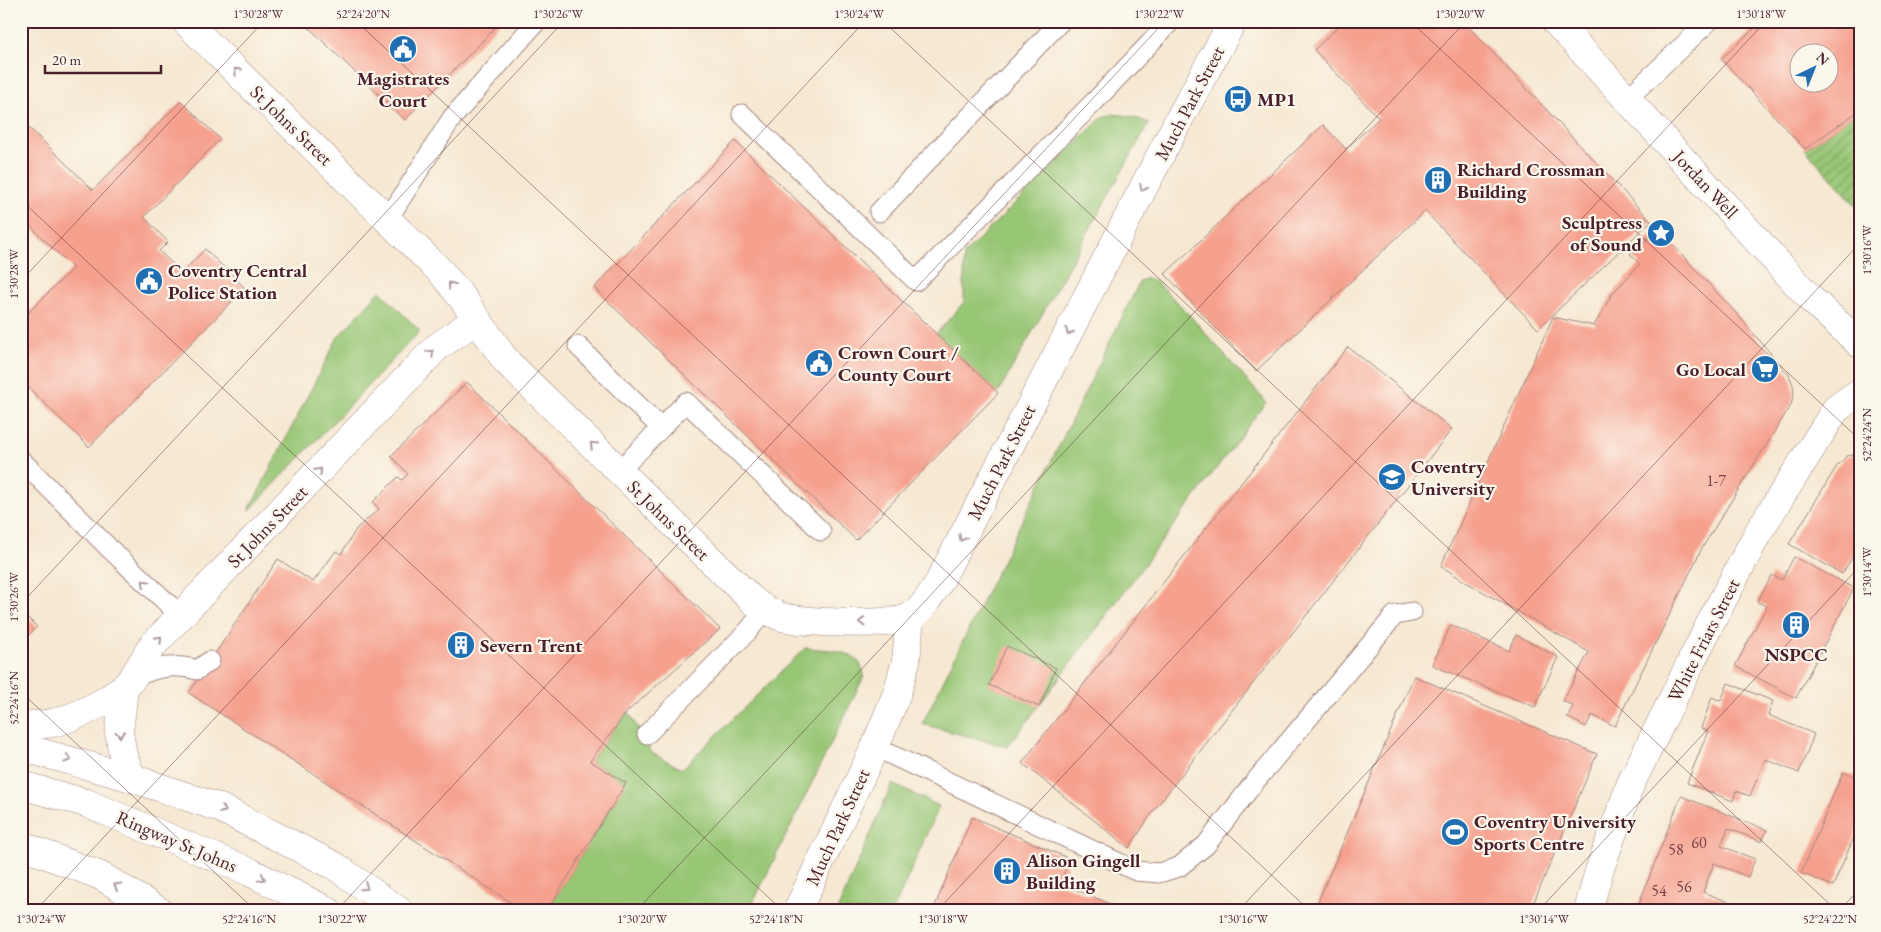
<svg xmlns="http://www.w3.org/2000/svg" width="1881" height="932" viewBox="0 0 1881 932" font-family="'EB Garamond',serif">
	<defs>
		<pattern id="garden-furrows" width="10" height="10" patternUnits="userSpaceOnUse" patternTransform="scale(1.25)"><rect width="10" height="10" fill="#97c675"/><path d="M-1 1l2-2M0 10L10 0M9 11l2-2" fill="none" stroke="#7da060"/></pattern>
	</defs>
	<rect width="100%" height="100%" fill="#fbf7ec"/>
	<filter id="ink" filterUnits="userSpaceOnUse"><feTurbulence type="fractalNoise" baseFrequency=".02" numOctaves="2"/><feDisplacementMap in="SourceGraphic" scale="10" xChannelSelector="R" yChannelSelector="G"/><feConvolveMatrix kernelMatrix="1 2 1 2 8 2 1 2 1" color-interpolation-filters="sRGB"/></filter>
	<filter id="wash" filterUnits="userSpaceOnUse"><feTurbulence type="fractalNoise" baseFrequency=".0096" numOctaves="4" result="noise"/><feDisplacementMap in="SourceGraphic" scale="20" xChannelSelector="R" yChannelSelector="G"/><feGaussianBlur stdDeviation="1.12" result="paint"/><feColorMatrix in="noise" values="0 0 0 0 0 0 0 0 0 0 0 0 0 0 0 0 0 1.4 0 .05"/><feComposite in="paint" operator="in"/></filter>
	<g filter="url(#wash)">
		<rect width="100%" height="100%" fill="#f6e8d2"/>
		<g fill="#97c675" stroke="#707250">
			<polygon points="1113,114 1131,116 1149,123 998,393 936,334 964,302 964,254 1102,117"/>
			<polygon points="1147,278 1154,280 1184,309 1266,402 1008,747 922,724 1140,281"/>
			<polygon points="380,291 420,331 248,512 338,337"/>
			<path d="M 805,648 C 826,650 862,648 864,676 L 749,911 L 547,911 L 626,783 L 590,761 L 628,711 L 652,753 L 682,769 Z"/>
			<polygon points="892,784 939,806 893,911 837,911"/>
		</g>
		<polygon fill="url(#garden-furrows)" stroke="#707250" points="1860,110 1860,210 1805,149"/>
		<g id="blocks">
			<g fill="#f6a08e" fill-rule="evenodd">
				<polygon points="302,21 502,21 405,120"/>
				<polygon points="1344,21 1463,21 1651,221 1538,329 1425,211 1256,371 1165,274 1323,125 1346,149 1379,118 1314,50"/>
				<path d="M 1762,21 L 1860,21 L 1860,110 L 1805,149 L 1721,59 ZM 1798,52 L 1828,52 L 1828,82 L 1798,82 Z"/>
				<polygon points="181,101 220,139 144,217 168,242 159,251 182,273 205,249 245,288 89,447 21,380 21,320 73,268 21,217 21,120 93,190"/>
				<polygon points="735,141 998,393 856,540 594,288"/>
				<polygon points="1658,229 1736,313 1789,375 1793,385 1794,394 1791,405 1702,548 1615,726 1592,715 1586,727 1567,717 1573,706 1563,701 1589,652 1464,581 1441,566 1553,317 1594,326 1612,294 1640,264 1630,254"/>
				<polygon points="1348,347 1452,429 1154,810 1129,848 1022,763"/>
				<polygon points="467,382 720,629 628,711 590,761 626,783 547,911 524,911 189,693 278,559 313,582 336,551 341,554 357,528 379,509 373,502 398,477 402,480 408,474 391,456"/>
				<polygon points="1860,454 1860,545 1842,574 1789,544 1837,466 1847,456"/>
				<polygon points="1794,557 1854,588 1796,698 1735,666 1767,606 1757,602 1772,575 1782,580"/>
				<polygon points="21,611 37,627 21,643"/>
				<polygon points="1451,625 1509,651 1516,635 1558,657 1535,707 1432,665"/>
				<polygon points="1007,646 1056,668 1039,707 989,685"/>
				<polygon points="1414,676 1597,754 1530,911 1314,911"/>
				<polygon points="1728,683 1773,701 1768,715 1814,734 1799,773 1765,759 1750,796 1736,791 1733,801 1687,783 1708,731 1701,728 1712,697 1721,701"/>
				<polygon points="1843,772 1860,778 1860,823 1833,886 1801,873"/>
				<polygon points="1681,796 1767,830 1762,842 1728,828 1721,846 1755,859 1748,877 1714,863 1703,892 1737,905 1735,911 1636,911"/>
				<polygon points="972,817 1070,859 1060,883 1127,911 942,911 934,908"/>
			</g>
		</g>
	</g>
	<g filter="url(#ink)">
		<use href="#blocks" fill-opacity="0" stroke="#a0847e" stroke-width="1"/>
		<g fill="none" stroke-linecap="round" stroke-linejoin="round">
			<defs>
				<g id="service">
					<polyline points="1627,99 1709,21"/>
					<polyline points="742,114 916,281 1096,100 1171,21"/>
					<polyline points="879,212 1061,21"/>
					<polyline points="388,219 452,118 537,21"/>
					<polyline points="578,346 661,428 686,402 821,531"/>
					<polyline points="21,460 110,549 181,616"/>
					<polyline points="619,471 661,428"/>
					<path d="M 132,679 C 153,667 174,663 197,670 L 210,661"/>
					<polyline points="647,734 748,631 765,610"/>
					<polyline points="875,747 1136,871 1159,873 1179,867 1206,845 1253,784 1395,615 1412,612"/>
				</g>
				<g id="minor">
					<polyline points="124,688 119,733 123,755 132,778"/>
					<path d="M 21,726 C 31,725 42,725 52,723 C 76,718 115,699 131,680 C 138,670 145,658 151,647 L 436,348 L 477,319"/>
					<polyline points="797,911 875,747 897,693 906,661 910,617"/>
					<polyline points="1588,911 1599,871 1631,783 1710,624 1759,531 1836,409 1860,392"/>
				</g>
				<g id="secondary">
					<path d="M 185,21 L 442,273 L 463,299 L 506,361 L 750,598 C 759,606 768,612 779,616 C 798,623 890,626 908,618 C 922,612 930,595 938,584 L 1176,125 L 1233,21"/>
					<polyline points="1555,21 1812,300 1860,344"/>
				</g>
				<g id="trunk">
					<polyline points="21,747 132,778 220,808 335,866 399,911"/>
					<polyline points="21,785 86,803 250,872 328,911"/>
					<polyline points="21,845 101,876 159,911"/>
				</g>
			</defs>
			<use href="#service" stroke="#a0847e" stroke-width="21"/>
			<use href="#minor" stroke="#a0847e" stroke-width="29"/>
			<use href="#secondary" stroke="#a0847e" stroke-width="29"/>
			<use href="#trunk" stroke="#a0847e" stroke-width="29"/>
			<use href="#service" stroke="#fff" stroke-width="19"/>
			<use href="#minor" stroke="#fff" stroke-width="28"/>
			<use href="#secondary" stroke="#fff" stroke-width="28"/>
			<use href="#trunk" stroke="#fff" stroke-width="28"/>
		</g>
		<defs><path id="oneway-chevron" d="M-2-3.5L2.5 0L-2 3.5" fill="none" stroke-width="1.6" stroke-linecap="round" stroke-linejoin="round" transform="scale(1.25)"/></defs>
		<g stroke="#ae9aa0">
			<use href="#oneway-chevron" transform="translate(237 71) rotate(-136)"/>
			<use href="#oneway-chevron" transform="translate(1143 188) rotate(117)"/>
			<use href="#oneway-chevron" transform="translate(451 285) rotate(-129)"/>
			<use href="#oneway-chevron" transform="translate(1069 332) rotate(117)"/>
			<use href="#oneway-chevron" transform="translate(431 353) rotate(-46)"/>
			<use href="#oneway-chevron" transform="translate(593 445) rotate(-136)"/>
			<use href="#oneway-chevron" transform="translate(319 471) rotate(-46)"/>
			<use href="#oneway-chevron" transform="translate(962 538) rotate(117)"/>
			<use href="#oneway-chevron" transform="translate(145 583) rotate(-137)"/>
			<use href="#oneway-chevron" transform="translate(862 622) rotate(-179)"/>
			<use href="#oneway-chevron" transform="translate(159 639) rotate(-46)"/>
			<use href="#oneway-chevron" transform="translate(120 734) rotate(87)"/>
			<use href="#oneway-chevron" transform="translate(68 759) rotate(16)"/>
			<use href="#oneway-chevron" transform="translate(223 810) rotate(24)"/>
			<use href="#oneway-chevron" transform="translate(262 878) rotate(27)"/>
			<use href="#oneway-chevron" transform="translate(117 886) rotate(-149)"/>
			<use href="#oneway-chevron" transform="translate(365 887) rotate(35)"/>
		</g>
	</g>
	<path fill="none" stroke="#4a1f2b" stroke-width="1" stroke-opacity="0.45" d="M 356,21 L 1310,911M 883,21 L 1837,911M 1410,21 L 1860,440M 21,200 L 783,911M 21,281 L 264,21M 21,604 L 564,21M 21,692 L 256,911M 35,911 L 865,21M 336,911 L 1165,21M 636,911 L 1466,21M 937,911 L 1766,21M 1238,911 L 1860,243M 1538,911 L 1860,566M 1839,911 L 1860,888"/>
	<defs>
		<symbol id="civic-disc" viewBox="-11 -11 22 22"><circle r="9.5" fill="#1f6fb2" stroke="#fbf7ec"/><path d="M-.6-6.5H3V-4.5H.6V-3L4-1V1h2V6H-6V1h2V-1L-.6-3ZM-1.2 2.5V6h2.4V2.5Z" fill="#fff"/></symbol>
		<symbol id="bus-disc" viewBox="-11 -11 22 22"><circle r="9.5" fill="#1f6fb2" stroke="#fbf7ec"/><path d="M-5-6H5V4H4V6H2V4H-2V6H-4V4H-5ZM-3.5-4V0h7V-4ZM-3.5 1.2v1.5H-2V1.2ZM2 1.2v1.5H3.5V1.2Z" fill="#fff"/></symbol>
		<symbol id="building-disc" viewBox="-11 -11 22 22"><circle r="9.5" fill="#1f6fb2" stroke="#fbf7ec"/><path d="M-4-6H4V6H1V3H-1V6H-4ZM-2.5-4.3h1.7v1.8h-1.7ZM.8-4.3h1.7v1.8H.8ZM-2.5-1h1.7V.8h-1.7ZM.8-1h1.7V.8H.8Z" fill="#fff"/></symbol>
		<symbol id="sight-disc" viewBox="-11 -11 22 22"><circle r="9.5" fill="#1f6fb2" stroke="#fbf7ec"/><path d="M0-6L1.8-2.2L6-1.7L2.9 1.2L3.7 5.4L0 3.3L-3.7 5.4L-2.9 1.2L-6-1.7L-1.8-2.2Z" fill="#fff"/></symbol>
		<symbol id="supermarket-disc" viewBox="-11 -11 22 22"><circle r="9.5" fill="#1f6fb2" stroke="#fbf7ec"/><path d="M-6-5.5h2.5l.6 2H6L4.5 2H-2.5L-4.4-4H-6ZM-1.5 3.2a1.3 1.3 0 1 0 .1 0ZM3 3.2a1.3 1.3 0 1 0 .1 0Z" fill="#fff"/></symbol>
		<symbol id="university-disc" viewBox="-11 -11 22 22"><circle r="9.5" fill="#1f6fb2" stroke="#fbf7ec"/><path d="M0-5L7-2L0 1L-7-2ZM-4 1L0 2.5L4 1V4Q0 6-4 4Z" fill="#fff"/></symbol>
		<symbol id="stadium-disc" viewBox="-11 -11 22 22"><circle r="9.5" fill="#1f6fb2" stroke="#fbf7ec"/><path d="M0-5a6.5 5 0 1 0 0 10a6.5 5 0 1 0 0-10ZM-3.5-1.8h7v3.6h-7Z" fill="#fff"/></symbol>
	</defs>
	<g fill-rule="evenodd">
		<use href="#civic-disc" x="387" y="33" width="32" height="32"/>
		<use href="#bus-disc" x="1222" y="83" width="32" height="32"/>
		<use href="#building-disc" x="1422" y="164" width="32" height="32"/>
		<use href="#sight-disc" x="1645" y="217" width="32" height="32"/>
		<use href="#civic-disc" x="133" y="265" width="32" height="32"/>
		<use href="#civic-disc" x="803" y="347" width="32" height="32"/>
		<use href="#supermarket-disc" x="1749" y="353" width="32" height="32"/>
		<use href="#university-disc" x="1376" y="461" width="32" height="32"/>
		<use href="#building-disc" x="1780" y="609" width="32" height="32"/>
		<use href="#building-disc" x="445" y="629" width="32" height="32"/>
		<use href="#stadium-disc" x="1439" y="816" width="32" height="32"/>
		<use href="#building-disc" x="991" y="855" width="32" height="32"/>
	</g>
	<g text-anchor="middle" stroke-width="4.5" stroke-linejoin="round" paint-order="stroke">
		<g font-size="16" fill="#753f44">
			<text x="1716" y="486">1-7</text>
			<text x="1699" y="848">60</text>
			<text x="1676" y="855">58</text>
			<text x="1684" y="892">56</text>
			<text x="1659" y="896">54</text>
		</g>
		<g font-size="19" font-weight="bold" fill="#4a1f2b" stroke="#fbf7ec" text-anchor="start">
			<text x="403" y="85" text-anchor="middle">Magistrates<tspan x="403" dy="22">Court</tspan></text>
			<text x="1257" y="106">MP1</text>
			<text x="1457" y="176">Richard Crossman<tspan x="1457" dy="22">Building</tspan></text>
			<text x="1642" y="229" text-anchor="end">Sculptress<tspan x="1642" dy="22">of Sound</tspan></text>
			<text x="168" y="277">Coventry Central<tspan x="168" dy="22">Police Station</tspan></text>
			<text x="838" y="359">Crown Court /<tspan x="838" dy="22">County Court</tspan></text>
			<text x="1746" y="376" text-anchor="end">Go Local</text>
			<text x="1411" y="473">Coventry<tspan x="1411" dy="22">University</tspan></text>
			<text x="480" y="652">Severn Trent</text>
			<text x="1796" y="661" text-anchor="middle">NSPCC</text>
			<text x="1474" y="828">Coventry University<tspan x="1474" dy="22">Sports Centre</tspan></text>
			<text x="1026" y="867">Alison Gingell<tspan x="1026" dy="22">Building</tspan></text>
		</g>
		<g font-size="19" fill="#4a1f2b" stroke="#fbf7ec">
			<text transform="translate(1189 103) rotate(-62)" y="7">Much Park Street</text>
			<text transform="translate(292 125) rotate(44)" y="7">St Johns Street</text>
			<text transform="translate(1706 184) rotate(47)" y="7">Jordan Well</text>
			<text transform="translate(1001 462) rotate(-63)" y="7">Much Park Street</text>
			<text transform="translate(669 520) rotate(44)" y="7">St Johns Street</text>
			<text transform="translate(267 526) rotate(-46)" y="7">St Johns Street</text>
			<text transform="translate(1703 640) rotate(-63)" y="7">White Friars Street</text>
			<text transform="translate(837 827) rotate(-65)" y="7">Much Park Street</text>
			<text transform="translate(177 841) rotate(23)" y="7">Ringway St Johns</text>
		</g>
	</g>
	<rect width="1881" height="932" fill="none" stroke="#fbf7ec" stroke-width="55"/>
	<g transform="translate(1814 68) rotate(43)"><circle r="24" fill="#fbf7ec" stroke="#b4a19f"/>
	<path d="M0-4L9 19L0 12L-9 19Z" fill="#1f6fb2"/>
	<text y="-8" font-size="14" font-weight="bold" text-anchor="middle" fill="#4a1f2b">N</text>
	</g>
	<path d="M45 65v8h116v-8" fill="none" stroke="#4a1f2b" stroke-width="2.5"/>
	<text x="52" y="65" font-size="15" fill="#4a1f2b" stroke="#fbf7ec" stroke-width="4" paint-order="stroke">20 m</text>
	<rect x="28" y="28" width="1826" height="876" fill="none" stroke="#4a1f2b" stroke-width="2"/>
	<g font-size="12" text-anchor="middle" fill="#4a1f2b">
		<text x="258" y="18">1°30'28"W</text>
		<text x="363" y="18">52°24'20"N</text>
		<text x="558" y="18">1°30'26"W</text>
		<text x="859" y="18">1°30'24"W</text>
		<text x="1159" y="18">1°30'22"W</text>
		<text x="1460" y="18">1°30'20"W</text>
		<text x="1761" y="18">1°30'18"W</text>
		<text transform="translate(1867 250) rotate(-90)" y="4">1°30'16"W</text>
		<text transform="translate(14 274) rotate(-90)" y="4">1°30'28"W</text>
		<text transform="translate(1867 435) rotate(-90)" y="4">52°24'24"N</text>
		<text transform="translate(1867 572) rotate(-90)" y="4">1°30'14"W</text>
		<text transform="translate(14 597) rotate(-90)" y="4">1°30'26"W</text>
		<text transform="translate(14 698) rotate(-90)" y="4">52°24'16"N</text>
		<text x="41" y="923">1°30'24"W</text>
		<text x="249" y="923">52°24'16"N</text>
		<text x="342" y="923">1°30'22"W</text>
		<text x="642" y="923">1°30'20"W</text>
		<text x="776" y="923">52°24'18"N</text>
		<text x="943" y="923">1°30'18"W</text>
		<text x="1243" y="923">1°30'16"W</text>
		<text x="1544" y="923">1°30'14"W</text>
		<text x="1830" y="923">52°24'22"N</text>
	</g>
</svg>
